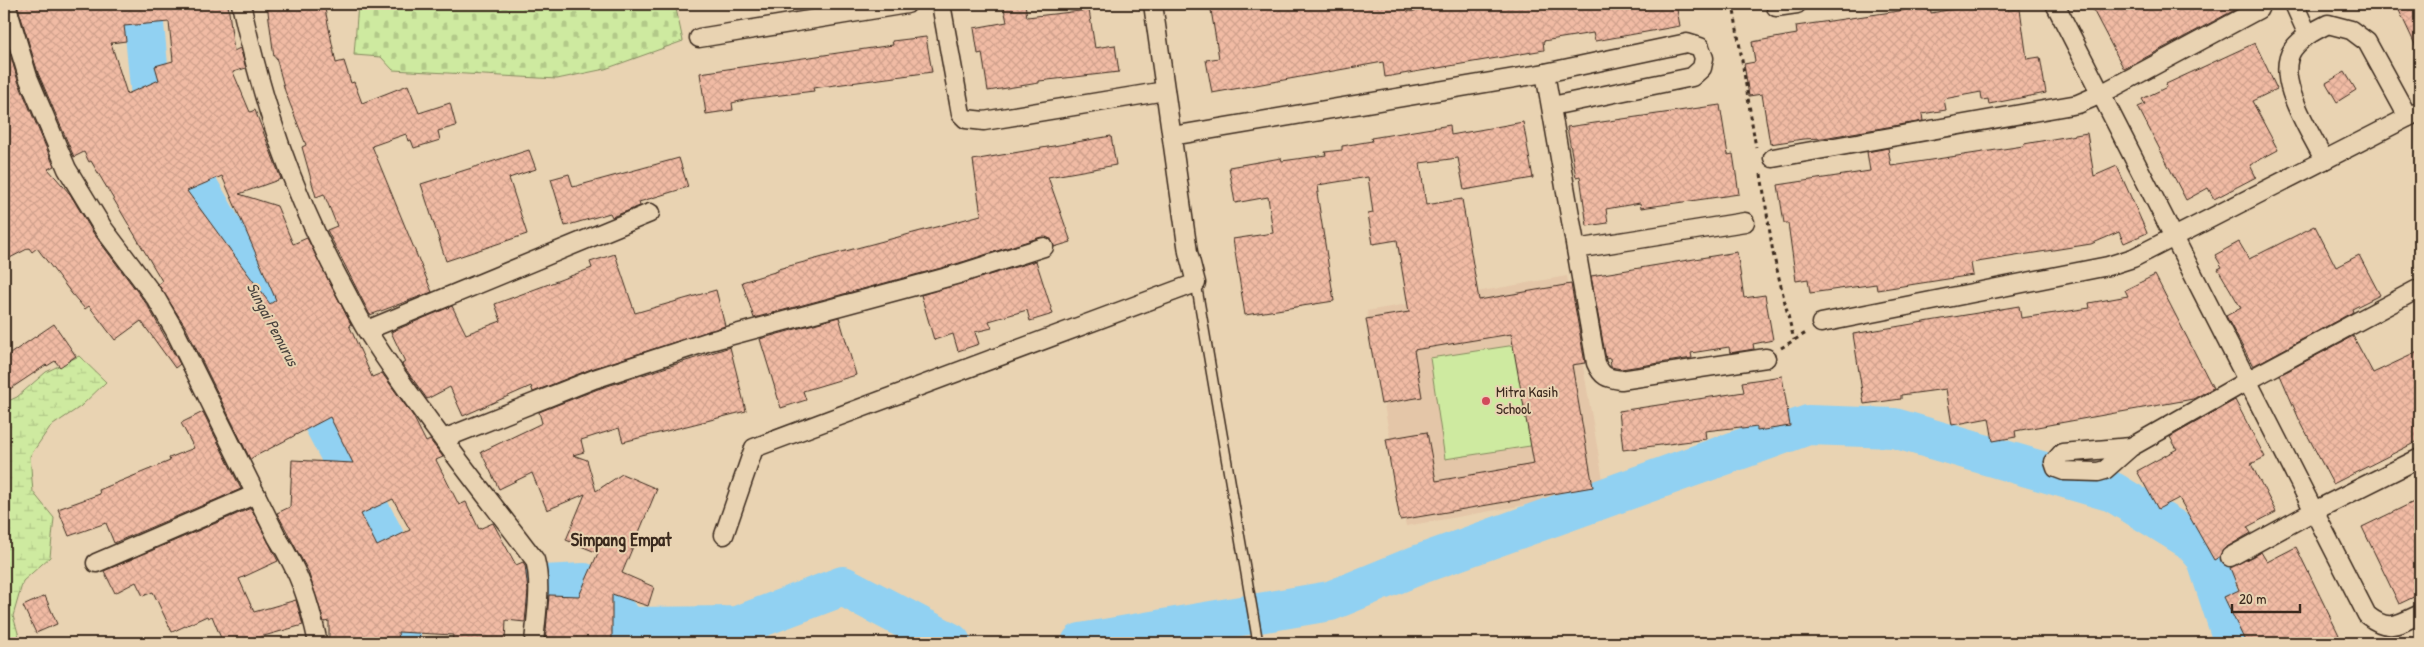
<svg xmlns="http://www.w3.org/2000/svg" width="2424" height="647" viewBox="0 0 2424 647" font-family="'Patrick Hand',sans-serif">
	<defs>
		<pattern id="wetland-marsh" width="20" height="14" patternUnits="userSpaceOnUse" patternTransform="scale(1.25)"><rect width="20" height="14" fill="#ceeaa0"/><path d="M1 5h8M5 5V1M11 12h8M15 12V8" fill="none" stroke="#b2c989"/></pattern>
		<pattern id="cemetery-stones" width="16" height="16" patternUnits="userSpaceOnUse" patternTransform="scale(1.25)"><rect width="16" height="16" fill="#ceeaa0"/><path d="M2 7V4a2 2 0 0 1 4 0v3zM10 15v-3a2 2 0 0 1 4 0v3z" fill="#b2c989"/></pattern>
		<pattern id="building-cross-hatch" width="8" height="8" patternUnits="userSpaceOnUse" patternTransform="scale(1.25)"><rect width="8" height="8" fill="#f1bba4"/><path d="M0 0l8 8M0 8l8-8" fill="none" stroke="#d0a18d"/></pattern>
	</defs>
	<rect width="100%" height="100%" fill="#e9d3b2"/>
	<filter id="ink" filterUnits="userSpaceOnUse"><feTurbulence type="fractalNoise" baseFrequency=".02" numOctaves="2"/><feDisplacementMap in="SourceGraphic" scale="10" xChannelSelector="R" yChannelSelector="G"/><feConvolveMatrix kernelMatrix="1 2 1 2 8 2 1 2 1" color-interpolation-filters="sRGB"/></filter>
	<g filter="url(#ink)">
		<polygon fill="#e4c6a8" points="1567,276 1605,491 1406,526 1367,311"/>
		<polygon fill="url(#wetland-marsh)" stroke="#848a5f" points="79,356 106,382 80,407 50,427 30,456 33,492 54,518 50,557 23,581 13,616 21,643 4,643 4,403 17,397 46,372"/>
		<polygon fill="url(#cemetery-stones)" stroke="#848a5f" points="358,4 675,4 683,41 605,69 557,79 393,70 381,57 354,55"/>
		<polygon fill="#ceeaa0" stroke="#848a5f" points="1535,342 1550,443 1445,459 1430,358"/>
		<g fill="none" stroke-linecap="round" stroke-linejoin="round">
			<g stroke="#91d1f2" stroke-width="40">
				<polyline points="142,4 152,107 228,238 268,316"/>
				<polyline points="297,372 406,579 400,643"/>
				<polyline points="472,580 523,586 584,583 630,627 737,626 843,586 951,643"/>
				<polyline points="1081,643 1330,601 1418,565 1808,425 1894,428 2113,492 2191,540 2206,557 2234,643"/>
			</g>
		</g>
		<g fill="url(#building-cross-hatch)" stroke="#3b2a1e" fill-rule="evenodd">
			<path d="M 17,4 L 228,4 L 234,51 L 240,48 L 246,68 L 233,72 L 250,112 L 255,110 L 281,179 L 239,194 L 277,206 L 293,244 L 307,238 L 351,324 L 349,325 L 372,377 L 382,373 L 413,416 L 426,442 L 430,440 L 443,457 L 436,460 L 459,505 L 466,502 L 479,529 L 493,523 L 516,565 L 523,562 L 525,565 L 528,591 L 525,622 L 506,620 L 505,643 L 452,643 L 453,635 L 398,632 L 399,643 L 329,643 L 329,621 L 324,622 L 308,571 L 277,513 L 290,507 L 292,460 L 353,463 L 330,417 L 250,459 L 185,326 L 158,284 L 162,281 L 91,161 L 89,162 L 84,152 L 74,157 L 38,73 ZM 169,22 L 173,61 L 155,66 L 159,80 L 127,94 L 111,43 L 126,41 L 124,26 ZM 222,176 L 276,300 L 270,304 L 187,191 ZM 393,499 L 410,530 L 377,546 L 361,514 Z"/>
			<polygon points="267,4 324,4 336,63 344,61 351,83 354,82 362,103 408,85 419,113 450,103 456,126 438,131 440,140 414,148 411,140 408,141 406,134 372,146 432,292 370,315 327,230 337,226 324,194 316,197 302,147 306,145 285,91 276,57 274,57"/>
			<polygon points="1003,4 1025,4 1027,17 1089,10 1095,48 1115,45 1119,72 1039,81 1039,83 988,91 982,53 978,54 974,28 1007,22"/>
			<polygon points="1210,4 1407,4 1408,12 1458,4 1676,4 1680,26 1595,41 1593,33 1543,41 1544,50 1385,77 1383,62 1212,93 1206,60 1219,58"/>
			<polygon points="1925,4 1930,4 1931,13 1982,4 1985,7 2007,4 2008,10 2020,9 2027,59 2040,57 2046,93 1989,104 1988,99 1982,100 1981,92 1944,99 1946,110 1922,114 1923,121 1823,138 1803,139 1770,144 1762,94 1749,96 1744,64 1755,62 1752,42 1797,34 1796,26 1905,10 1904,7"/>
			<polygon points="2090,4 2246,4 2124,69"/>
			<polygon points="2396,4 2420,4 2420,55"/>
			<polygon points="4,33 18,81 54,166 48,169 70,194 94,234 148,306 180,364 175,368 141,321 115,340 89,306 85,309 72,294 37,248 32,252 29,248 4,261"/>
			<polygon points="926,37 932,72 813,88 814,91 748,99 732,103 733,110 706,114 700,73 893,45 892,41"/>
			<polygon points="2255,43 2277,89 2252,101 2278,150 2250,165 2256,177 2214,199 2208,188 2186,200 2138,107 2145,104 2142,99 2167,87 2166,84"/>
			<polygon points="2345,72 2356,90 2337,102 2326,83"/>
			<polygon points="1720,105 1728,155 1733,154 1739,194 1641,208 1640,203 1606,209 1608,223 1587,226 1580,176 1576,177 1567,127"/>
			<polygon points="1523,122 1533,178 1464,190 1458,158 1420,163 1426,205 1462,199 1479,300 1571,284 1585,363 1572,365 1593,487 1400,520 1386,439 1427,432 1436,481 1534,464 1511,334 1414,350 1422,397 1381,404 1366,319 1409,312 1397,240 1373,244 1368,214 1373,213 1368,177 1318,185 1319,193 1317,193 1334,301 1245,315 1233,239 1273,233 1268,197 1235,203 1229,167 1281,158 1282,161 1326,155 1325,152 1342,150 1342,146 1372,141 1371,138 1450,125 1451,135"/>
			<polygon points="2087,133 2094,176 2117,166 2147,233 2124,243 2119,232 2091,244 1971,263 1973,275 1877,290 1876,284 1810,293 1808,279 1796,281 1788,223 1784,223 1778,185 1870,171 1867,152 1888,148 1891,166 2023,146 2024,144"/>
			<polygon points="1111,136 1116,165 1048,177 1071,242 1054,247 1051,239 1041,237 956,264 754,318 742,282 778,271 778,269 981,215 973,160"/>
			<polygon points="529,150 536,169 509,178 527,234 446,261 421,184"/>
			<polygon points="679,158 688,187 639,202 640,206 612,217 610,213 565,226 551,179 569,174 573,187"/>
			<polygon points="2315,226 2336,267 2359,255 2380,295 2352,309 2353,312 2253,366 2226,316 2241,308 2218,269 2222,267 2215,255 2239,242 2249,259"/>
			<polygon points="1737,252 1744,298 1765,295 1773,340 1753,344 1754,349 1730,353 1729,347 1691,353 1692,358 1621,369 1611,367 1610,358 1606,359 1591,276"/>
			<polygon points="615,254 635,313 716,290 725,326 591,369 533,392 531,386 463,416 450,387 427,399 402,364 405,362 391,332 452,306 466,334 501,321 495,304 592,268 590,262"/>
			<polygon points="1036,261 1053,314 1030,321 1027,310 989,321 992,328 975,332 979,344 958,351 953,334 934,340 921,295"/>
			<polygon points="2155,275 2213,388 2193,399 2015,431 2016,437 1993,441 1989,418 1952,425 1946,389 1901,395 1901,399 1864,404 1853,334 2019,306 2021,318 2090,308 2089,303 2128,296 2125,290"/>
			<polygon points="839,317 856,375 803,391 806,400 781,408 760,339"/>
			<polygon points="54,324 76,356 60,367 55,361 47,366 46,365 4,393 4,358"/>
			<polygon points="2353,336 2373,373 2420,351 2420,440 2333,484 2299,419 2280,375"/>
			<polygon points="730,347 746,411 623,442 619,428 581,440 584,452 573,455 587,460 596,491 622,474 657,489 622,573 654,587 648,606 612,594 612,643 545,643 549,595 579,596 598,553 566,540 585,494 547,510 532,473 499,489 481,452 542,423 539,412 598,389"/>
			<polygon points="1782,376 1790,426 1757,431 1757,427 1742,429 1741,427 1705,431 1706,439 1623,450 1619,411 1744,392 1742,382"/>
			<polygon points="2235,400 2265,457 2251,464 2276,512 2247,527 2251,533 2225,548 2219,557 2214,560 2179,498 2158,509 2137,471 2177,449 2170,437"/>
			<polygon points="203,412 241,489 114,543 106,523 69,536 58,509 100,494 99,490 170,461 169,458 194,448 181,423"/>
			<polygon points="2420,499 2420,594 2399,604 2362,527"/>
			<polygon points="251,508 278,561 239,579 254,612 296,600 303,625 239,643 223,643 212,616 208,618 207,616 172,632 153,592 143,596 136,582 115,593 104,571"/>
			<polygon points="2296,547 2339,635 2323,643 2246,643 2224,597 2239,590 2230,568 2261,552 2267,562"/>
			<polygon points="45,596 57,624 36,633 23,606"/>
		</g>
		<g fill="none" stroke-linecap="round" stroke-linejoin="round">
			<defs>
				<polyline id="lane" points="1196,283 1258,643"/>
				<g id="street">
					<path d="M 6,4 L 28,77 L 67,169 L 103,228 L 157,300 L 175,331 L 277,537 C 300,574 309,600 318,643"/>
					<path d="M 241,4 C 263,105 291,189 340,281 C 349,297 357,315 367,331 C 418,410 478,485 535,560 C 542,586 536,617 534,643"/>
					<polyline points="941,4 961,114 966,119 984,121 1165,91"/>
					<path d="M 2055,4 L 2367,615 C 2388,632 2397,625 2420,614"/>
					<polyline points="2294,4 2308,35"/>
					<polyline points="1776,7 1797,4"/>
					<polyline points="699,38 907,4"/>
					<path d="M 1545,73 L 1596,363 C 1602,377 1607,378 1621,380 L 1766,358"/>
					<polyline points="1172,136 1545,73 1687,43 1700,47 1704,58 1702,68 1692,77 1552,106"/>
					<polyline points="1773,158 2078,104 2101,94 2259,9"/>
					<path d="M 2324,160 C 2311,132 2273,78 2293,49 C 2302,37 2316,30 2328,24 L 2351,30 L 2367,42 L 2408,117"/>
					<polyline points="1576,249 1745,222"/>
					<polyline points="1821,323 2108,266 2133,258 2420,111"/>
					<polyline points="367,330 650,213"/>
					<polyline points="443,439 594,379 710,341 959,274 1044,247"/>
					<polyline points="2131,447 2062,453 2054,462 2056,468 2064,471 2098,472 2105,470 2131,447 2247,381 2416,290"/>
					<polyline points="724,535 754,448 1196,283 1188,252 1153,4"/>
					<polyline points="2230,557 2314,511 2420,458"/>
					<polyline points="96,563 256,494"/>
				</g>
			</defs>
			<use href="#lane" stroke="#3b2a1e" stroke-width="12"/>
			<use href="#street" stroke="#3b2a1e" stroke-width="21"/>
			<g stroke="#3b2a1e" stroke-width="3" stroke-dasharray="4 4" stroke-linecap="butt">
				<polyline points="1733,4 1756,148"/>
				<polyline points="1761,174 1773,253 1794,340"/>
				<polyline points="1781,348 1806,333"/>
			</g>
			<use href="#lane" stroke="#e9d3b2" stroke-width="9"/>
			<use href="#street" stroke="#e9d3b2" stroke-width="18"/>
		</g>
	</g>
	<circle fill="#d1495b" stroke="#e9d3b2" stroke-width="2" cx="1486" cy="401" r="5"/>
	<g text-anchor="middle" stroke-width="4" stroke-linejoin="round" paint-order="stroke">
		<g font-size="15" fill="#3b2a1e" stroke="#e9d3b2" text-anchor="start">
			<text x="1496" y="397">Mitra Kasih<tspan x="1496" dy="17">School</tspan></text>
		</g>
		<g font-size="16" font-style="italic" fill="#48433e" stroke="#e9d3b2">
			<text transform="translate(273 324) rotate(62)" y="6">Sungai Pemurus</text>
		</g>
		<g font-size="18" font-weight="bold" fill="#3b2a1e" stroke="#e9d3b2">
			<text x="621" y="546">Simpang Empat</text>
		</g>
	</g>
	<rect width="2424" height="647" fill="none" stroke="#e9d3b2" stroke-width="20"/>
	<rect x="10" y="10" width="2404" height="627" fill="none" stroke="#3b2a1e" stroke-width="2" filter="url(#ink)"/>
	<path d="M2232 604v8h68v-8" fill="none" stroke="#3b2a1e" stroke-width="2.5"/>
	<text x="2239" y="604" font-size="15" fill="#3b2a1e" stroke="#e9d3b2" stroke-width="4" paint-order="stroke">20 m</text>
</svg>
